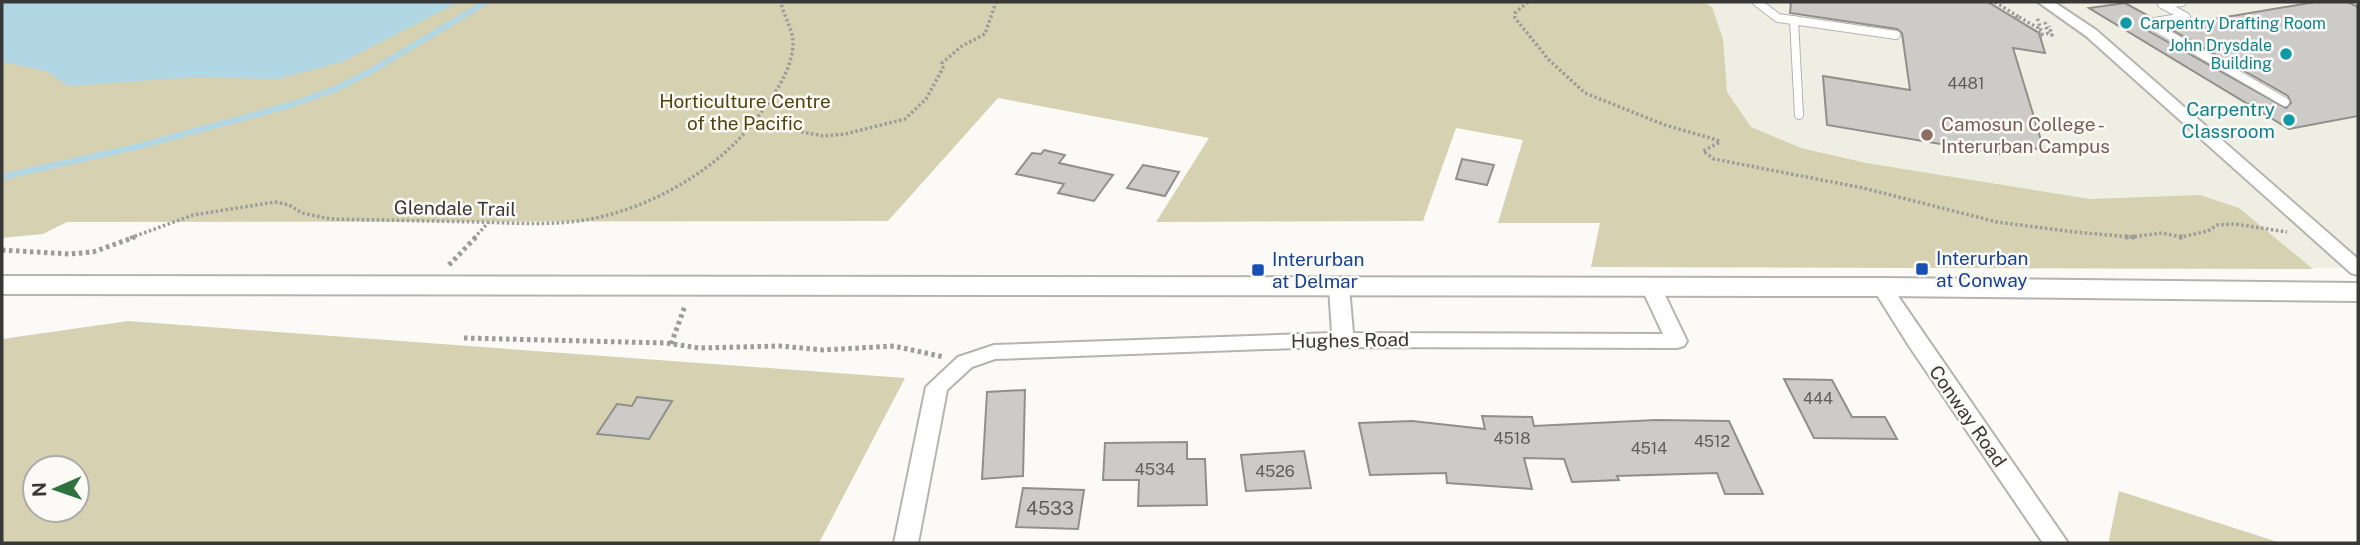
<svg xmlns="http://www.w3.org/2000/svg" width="2360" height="545" viewBox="0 0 2360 545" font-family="'Public Sans',sans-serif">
	<rect width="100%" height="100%" fill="#fbfaf7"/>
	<polygon fill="#efeee3" points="1494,2 2358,2 2358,268 1591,267 1600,223 1498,223 1523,140 1467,130"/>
	<g fill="#d6d1b1" fill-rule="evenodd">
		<polygon points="2,2 1703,2 1712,7 1723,39 1727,92 1751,127 1801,148 1866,163 2090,199 2200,195 2239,208 2313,269 1591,267 1600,223 1498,223 1523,140 1456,128 1423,221 1156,222 1209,138 998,98 888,221 67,222 43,234 2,238"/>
		<path d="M 128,321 L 905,378 L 819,543 L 2,543 L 2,339 ZM 35,468 L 77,468 L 77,510 L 35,510 Z"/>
		<polygon points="2119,491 2281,543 2111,543 2109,540"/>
	</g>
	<polygon fill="#b0d7e3" points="2,2 459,2 342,62 277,79 196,77 68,86 46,71 2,62"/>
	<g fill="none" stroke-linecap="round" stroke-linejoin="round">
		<polyline stroke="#b0d7e3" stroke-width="6" points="2,177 140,146 290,105 335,89 371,71 486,2"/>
	</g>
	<g fill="#cccbc8" stroke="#908f8c" stroke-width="2">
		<polygon points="1791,2 1988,2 2039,33 2045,53 2013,48 2044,150 1997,142 2000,154 1827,125 1823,76 1910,90 1902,33 1897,29 1790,13"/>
		<polygon points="2315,2 2348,2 2358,7 2358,116 2289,129 2089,8 2125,3 2149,16 2142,21 2145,29 2286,108 2291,103 2288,96 2167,27"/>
		<polygon points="1044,150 1065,155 1059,163 1113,175 1094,201 1058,193 1064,184 1016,174 1032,153 1041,154"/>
		<polygon points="1462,159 1494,165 1487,185 1456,179"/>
		<polygon points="1143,165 1179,172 1165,196 1127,188"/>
		<polygon points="1784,379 1832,380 1852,417 1885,417 1897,439 1814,438"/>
		<polygon points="1025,390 1023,476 982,479 987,392"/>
		<polygon points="637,397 672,401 649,439 597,434 617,404 632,406"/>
		<polygon points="1482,416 1532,417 1534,426 1656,420 1729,421 1763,494 1725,494 1717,473 1617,476 1619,480 1572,482 1564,459 1524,458 1532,489 1447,483 1446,473 1370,475 1359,423 1412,421 1485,429"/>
		<polygon points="1187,442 1187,459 1205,459 1207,505 1138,506 1139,480 1103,480 1105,443"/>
		<polygon points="1304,451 1311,488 1246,491 1241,455"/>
		<polygon points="1023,488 1084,490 1078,529 1016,527"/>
	</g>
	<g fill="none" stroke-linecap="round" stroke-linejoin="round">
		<defs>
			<g id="service">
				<polyline points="1757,2 1778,18 1896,35"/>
				<polyline points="2162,4 2182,2"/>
				<polyline points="2164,5 2186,17 2148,23 2285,102"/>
				<polyline points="1794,20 1799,115"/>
			</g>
			<g id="minor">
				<polygon points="2038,2 2054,2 2096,30 2358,259 2358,275 2351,273 2086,36"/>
				<polygon points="1339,281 1346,283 1349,287 1353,333 1663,334 1641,287 1644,283 1658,283 1661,287 1687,341 1684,346 1677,348 1321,347 995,359 972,367 947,390 918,543 894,543 926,387 958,357 994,345 1332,333 1329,287 1332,283"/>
				<polygon points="1882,281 1889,283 2068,543 2043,543 1909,346 1872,287 1875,283"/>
			</g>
			<polygon id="secondary" points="2,276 1882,278 2358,283 2358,301 1882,296 2,294"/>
		</defs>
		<use href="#service" stroke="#b3b3b0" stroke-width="10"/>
		<use href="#minor" stroke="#b3b3b0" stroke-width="4"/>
		<use href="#secondary" stroke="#b3b3b0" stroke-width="4"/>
		<g stroke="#9c9c9a" stroke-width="3.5" stroke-dasharray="2.5 2.5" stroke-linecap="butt">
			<polyline points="1528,2 1515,13 1515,18 1549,60 1585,93 1665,125 1717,140 1720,142 1703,151 1714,159 1863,188 1997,222 2074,232 2131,237 2162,233 2181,237 2208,231 2217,225 2235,224 2287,232"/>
			<polyline points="1995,2 2019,17 2014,18"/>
			<polyline points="2019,17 2038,28 2040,36 2043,37 2037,17"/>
			<polyline points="2045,22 2048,34 2052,35 2049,26"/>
			<polyline points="757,123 823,136 845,134 905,119 926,99 943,68 942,63 962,46 985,34 996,2"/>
			<path d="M 130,238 L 193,215 L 275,202 L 289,205 L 302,213 L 330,219 C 380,220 430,221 479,222 C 517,223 554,226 591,219 C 652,207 715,171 753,123 C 770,101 793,71 793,43 C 793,28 783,16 781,2"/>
			<polyline points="474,238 489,222"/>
		</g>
		<g stroke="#9c9c9a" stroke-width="5" stroke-dasharray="3.5 3.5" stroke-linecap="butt">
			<polyline points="2125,237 2135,237"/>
			<polyline points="2179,237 2183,237"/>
			<polyline points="2,250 69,254 93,252 135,237"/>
			<polyline points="449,265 476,237"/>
			<polyline points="464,338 666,343 699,348 780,346 823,350 894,346 944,357"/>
			<polyline points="671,344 685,306"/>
		</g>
		<use href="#service" stroke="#fff" stroke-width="8"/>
		<use href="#minor" fill="#fff" fill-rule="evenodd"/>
		<use href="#secondary" fill="#fff" fill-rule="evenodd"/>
	</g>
	<g fill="#0f9aa8" stroke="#fbfaf7" stroke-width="2.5">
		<circle cx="2126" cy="23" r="7"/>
		<circle cx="2286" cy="54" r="7"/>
		<circle cx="2289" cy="120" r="7"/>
	</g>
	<circle fill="#8d6e63" stroke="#fbfaf7" stroke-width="2.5" cx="1927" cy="135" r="7"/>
	<g fill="#1a4fb4" stroke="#fbfaf7" stroke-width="2.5">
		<rect x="1915" y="262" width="14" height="14" rx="3.5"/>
		<rect x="1251" y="263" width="14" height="14" rx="3.5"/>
	</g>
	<g text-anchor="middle" stroke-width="5" stroke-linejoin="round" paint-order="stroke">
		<g font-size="16" fill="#0d838f" stroke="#fbfaf7" text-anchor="start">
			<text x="2140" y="29">Carpentry Drafting Room</text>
			<text x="2272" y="51" text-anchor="end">John Drysdale<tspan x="2272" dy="18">Building</tspan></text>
		</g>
		<g font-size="16" fill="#5d5d5b">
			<text x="1966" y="89">4481</text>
			<text x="1818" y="404">444</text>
			<text x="1512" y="444">4518</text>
			<text x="1712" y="447">4512</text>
			<text x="1649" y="454">4514</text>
			<text x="1155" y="475">4534</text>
			<text x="1275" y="477">4526</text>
		</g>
		<g font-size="19" fill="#4f450b" stroke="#fbfaf7">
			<text x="745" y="108">Horticulture Centre<tspan x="745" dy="22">of the Pacific</tspan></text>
		</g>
		<g font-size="19" fill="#0d838f" stroke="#fbfaf7" text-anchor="end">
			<text x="2275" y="116">Carpentry<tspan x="2275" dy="22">Classroom</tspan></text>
		</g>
		<g font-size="19" fill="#785e54" stroke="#fbfaf7" text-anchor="start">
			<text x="1941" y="131">Camosun College -<tspan x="1941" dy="22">Interurban Campus</tspan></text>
		</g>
		<g font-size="19" fill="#383837" stroke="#fbfaf7">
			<text transform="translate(455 208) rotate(1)" y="7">Glendale Trail</text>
			<text transform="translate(1350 340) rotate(-1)" y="7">Hughes Road</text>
			<text transform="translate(1968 416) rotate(55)" y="7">Conway Road</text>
		</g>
		<g font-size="19" fill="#164399" stroke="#fbfaf7" text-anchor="start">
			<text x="1936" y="265">Interurban<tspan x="1936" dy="22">at Conway</tspan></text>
			<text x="1272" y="266">Interurban<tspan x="1272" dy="22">at Delmar</tspan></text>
		</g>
		<g font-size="19" fill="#5d5d5b">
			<text x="1050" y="515">4533</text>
		</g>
	</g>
	<rect width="2360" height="545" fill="none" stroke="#383837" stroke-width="7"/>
	<g transform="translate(56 489) rotate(268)"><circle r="33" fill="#fbfaf7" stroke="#adacaa" stroke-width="2"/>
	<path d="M0-5L12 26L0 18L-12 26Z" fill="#2e733f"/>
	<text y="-10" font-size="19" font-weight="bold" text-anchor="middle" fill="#383837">N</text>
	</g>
</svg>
